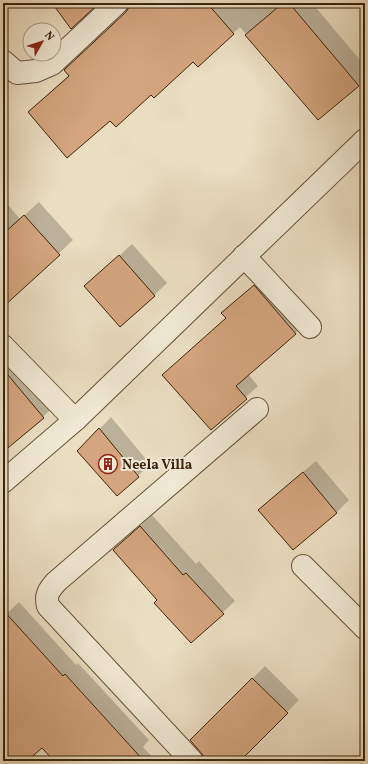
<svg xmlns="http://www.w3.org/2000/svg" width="368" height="764" viewBox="0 0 368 764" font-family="Vollkorn,serif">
	<rect width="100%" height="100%" fill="#eaddc0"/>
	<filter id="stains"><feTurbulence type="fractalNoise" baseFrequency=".005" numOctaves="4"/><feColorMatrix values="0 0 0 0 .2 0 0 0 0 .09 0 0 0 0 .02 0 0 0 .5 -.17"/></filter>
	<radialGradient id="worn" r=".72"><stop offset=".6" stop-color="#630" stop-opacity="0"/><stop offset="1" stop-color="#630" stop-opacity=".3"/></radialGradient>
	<g fill="#0003">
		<polygon points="130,3 312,3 365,66 365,79 318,119 240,27 198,65 193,61 151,93 110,119 29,112 69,75 127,11 130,6"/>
		<polygon points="3,67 12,77 3,87"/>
		<polygon points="3,199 20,219 39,202 73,240 3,306"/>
		<polygon points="132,244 167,283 121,326 86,286"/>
		<polygon points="266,274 307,321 295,333 248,374 258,386 211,429 163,375 227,317 223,313"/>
		<polygon points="3,336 58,402 43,417 3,451"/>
		<polygon points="111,417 150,464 138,476 79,451"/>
		<polygon points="316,461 349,500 337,512 293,549 260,510 272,498"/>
		<polygon points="152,515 196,564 199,561 235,601 191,642 158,599 114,550"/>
		<polygon points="19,602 76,665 78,663 149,740 143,747 156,761 56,761 42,746 26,761 3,761 3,617"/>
		<polygon points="265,666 299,700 238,761 209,761 191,740"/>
	</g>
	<g fill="#d4a57e" stroke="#3b240b">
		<polygon points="52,3 99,3 71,29"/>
		<polygon points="129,3 207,3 234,34 198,67 193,62 154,98 151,95 116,127 110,121 67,158 28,112 69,76 64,70 126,12 129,7"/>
		<polygon points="283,3 289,3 359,86 318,120 245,35"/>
		<polygon points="24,215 60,255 3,307 3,234"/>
		<polygon points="119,255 155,296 120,327 84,286"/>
		<polygon points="254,285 296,334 236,386 247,399 211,430 162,375 226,318 221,313"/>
		<polygon points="3,369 44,418 3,452"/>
		<polygon points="99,428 139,477 117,496 77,451"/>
		<polygon points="303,472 337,513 293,550 258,510"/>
		<polygon points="140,526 183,575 186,573 224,614 191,643 154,603 157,600 113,550"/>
		<polygon points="3,610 63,676 65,674 144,761 54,761 42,748 27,761 3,761"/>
		<polygon points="252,678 288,713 240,761 208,761 190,740"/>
	</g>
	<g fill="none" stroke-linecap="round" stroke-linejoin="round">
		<defs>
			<g id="minor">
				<polyline points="3,61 17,73 36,71 52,64 117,3"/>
				<polyline points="244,256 310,327"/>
				<polyline points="3,346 75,420"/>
				<polyline points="3,482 75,420 365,140"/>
				<polyline points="303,566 365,628"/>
				<path d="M 192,761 L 48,606 C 45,595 49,590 56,582 L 257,409"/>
			</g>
		</defs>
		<use href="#minor" stroke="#675238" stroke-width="24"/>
		<use href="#minor" stroke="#f1e9d6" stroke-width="22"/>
	</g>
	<defs>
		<symbol id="building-ring" viewBox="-11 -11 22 22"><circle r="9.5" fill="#f1e9d6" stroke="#8f2418" stroke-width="1.5"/><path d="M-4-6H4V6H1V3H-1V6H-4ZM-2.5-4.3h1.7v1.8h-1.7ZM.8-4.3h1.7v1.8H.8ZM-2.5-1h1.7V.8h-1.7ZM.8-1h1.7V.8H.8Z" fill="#8f2418"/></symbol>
	</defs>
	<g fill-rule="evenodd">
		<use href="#building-ring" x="97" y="453" width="22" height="22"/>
	</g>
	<g text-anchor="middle" stroke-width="4" stroke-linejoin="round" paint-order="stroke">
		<g font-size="14" font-weight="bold" fill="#3b240b" stroke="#f1e9d6" text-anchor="start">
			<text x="122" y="469">Neela Villa</text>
		</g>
	</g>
	<rect width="368" height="764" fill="none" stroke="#eaddc0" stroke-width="16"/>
	<rect x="4" y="4" width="360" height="756" fill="none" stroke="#3b240b" stroke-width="2"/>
	<rect x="8" y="8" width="352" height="748" fill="none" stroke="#3b240b"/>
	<g transform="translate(42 42) rotate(51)"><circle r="19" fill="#f1e9d6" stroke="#a89a85"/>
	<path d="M0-3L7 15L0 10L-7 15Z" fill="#8f2418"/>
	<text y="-6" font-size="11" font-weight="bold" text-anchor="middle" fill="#3b240b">N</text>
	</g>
	<rect width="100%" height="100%" filter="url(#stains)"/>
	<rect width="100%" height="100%" fill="url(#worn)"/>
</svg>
